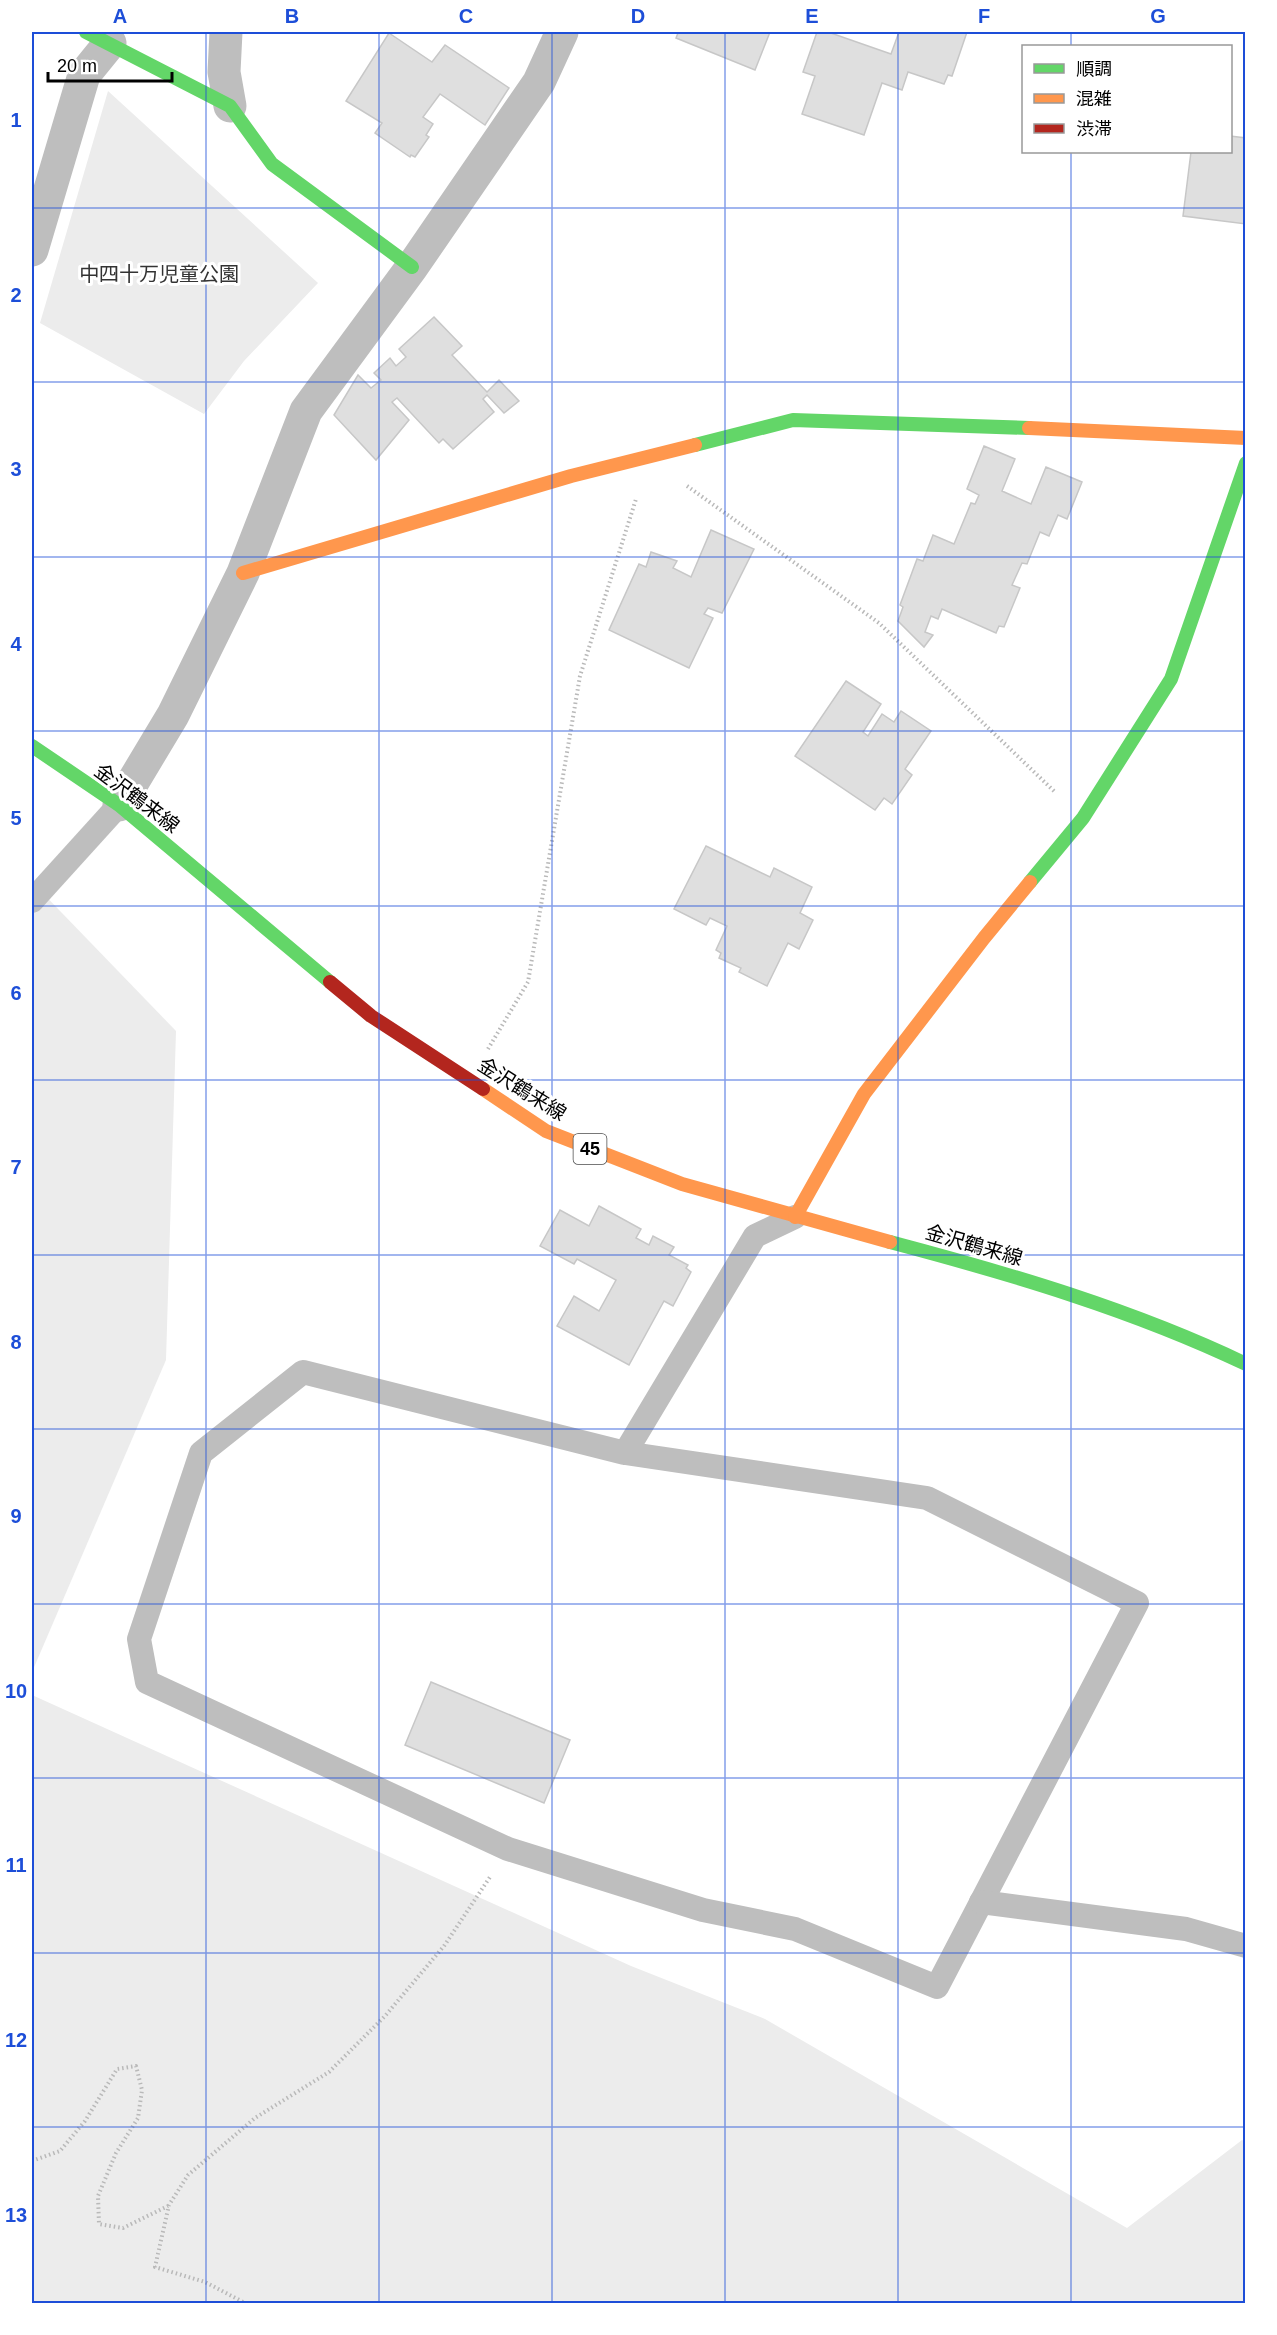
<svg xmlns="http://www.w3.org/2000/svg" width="1277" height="2335" viewBox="0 0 1277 2335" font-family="Helvetica,'Noto Sans JP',sans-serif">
	<rect width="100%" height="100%" fill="#fff"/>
	<g fill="#ececec">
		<polygon points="108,91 318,283 244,361 204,414 40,323"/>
		<polygon points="32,882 176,1031 166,1360 32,1672"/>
		<polygon points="32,1695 631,1966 765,2019 1127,2228 1242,2140 1246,2142 1245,2303 32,2303"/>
	</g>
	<g fill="#dfdfdf" stroke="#c7c7c7" stroke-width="1.5">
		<polygon points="674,32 770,32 755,70 676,38 678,33"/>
		<polygon points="817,32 828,32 891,54 899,32 967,32 952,76 948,75 944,84 908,72 902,90 882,83 864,135 802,114 815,76 803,72"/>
		<polygon points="389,33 432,62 445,45 509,88 485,125 440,94 423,117 433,124 426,135 429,137 415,157 411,155 410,157 375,133 382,123 346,101"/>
		<polygon points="1230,136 1246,138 1246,224 1183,216 1191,152 1230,152"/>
		<polygon points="434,317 462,346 452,355 487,392 499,380 519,401 504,413 487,395 483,399 494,412 453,449 443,439 439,443 397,398 392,402 409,420 376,460 334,415 358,375 371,388 381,380 374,373 390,358 396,366 406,357 399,349"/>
		<polygon points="984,446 1015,459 1002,491 1031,504 1046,467 1082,482 1067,519 1058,515 1049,536 1040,532 1027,564 1022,563 1012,585 1020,588 1004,627 999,626 996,633 942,609 938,619 931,616 925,632 933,635 924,647 898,621 903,607 900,605 917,559 923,561 933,535 954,544 971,503 975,504 979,495 967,489"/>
		<polygon points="711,530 754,549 722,613 708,608 704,614 713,618 689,668 609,630 639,564 646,567 651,552 677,561 673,568 691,577"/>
		<polygon points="846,681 881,704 863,732 868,736 882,714 894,722 901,711 931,731 905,769 912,775 892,804 884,798 875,810 795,756"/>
		<polygon points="706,846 770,877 774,868 812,887 800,913 813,920 799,949 788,943 767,986 739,972 741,968 719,958 721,953 716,950 727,926 710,918 706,925 674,909"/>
		<polygon points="599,1206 641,1229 636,1238 649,1245 653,1236 674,1247 669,1255 688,1265 686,1268 691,1272 673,1306 664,1301 629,1365 557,1326 574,1296 599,1311 616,1280 577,1259 574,1264 540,1246 560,1210 589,1226"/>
		<polygon points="431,1682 570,1740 544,1803 405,1745"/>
	</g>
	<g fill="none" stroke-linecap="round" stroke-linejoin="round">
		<g stroke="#b9b9b9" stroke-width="4" stroke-dasharray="1.5 3" stroke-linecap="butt">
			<polyline points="687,486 879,623 1056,793"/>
			<polyline points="488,1049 528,982 580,676 636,499"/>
			<polyline points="32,2161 60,2151 85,2121 117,2069 136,2066 142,2090 138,2118 116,2153 98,2196 99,2224 123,2228 168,2206"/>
			<polyline points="247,2304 205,2282 155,2267 169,2205 188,2175 255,2118 329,2072 385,2016 444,1946 490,1877"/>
		</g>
		<g stroke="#bebebe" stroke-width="24">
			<polyline points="32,901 119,805"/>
			<polyline points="625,1453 927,1498 1137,1603 937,1987 795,1929 703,1910 508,1849 147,1682 139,1639 201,1453 303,1372 625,1453 755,1236 795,1217"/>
			<polyline points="981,1902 1186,1929 1246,1946"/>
		</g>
		<g stroke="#bebebe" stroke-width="33">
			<polyline points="226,32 224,72 230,106"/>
			<polyline points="32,250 84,75 110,43"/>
			<polyline points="119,805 173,715 243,573 306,411 412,267 539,82 562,32"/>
		</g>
		<g stroke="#63d668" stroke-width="14">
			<polyline points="86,32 230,106 272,164 412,267"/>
			<polyline points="695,445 793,420 1029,428"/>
			<polyline points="32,746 119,805 330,982"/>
			<polyline points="1030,882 1083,818 1171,679 1246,463"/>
			<path d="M 890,1242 C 1011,1274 1133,1310 1246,1364"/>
		</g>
		<g stroke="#ff974d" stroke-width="14">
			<polyline points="1029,428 1246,438"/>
			<polyline points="243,573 571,476 695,445"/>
			<polyline points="483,1089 546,1131 682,1184 890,1242"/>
			<polyline points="795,1217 864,1094 984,938 1030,882"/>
		</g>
		<polyline stroke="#b3261e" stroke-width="14" points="330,982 371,1016 483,1089"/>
	</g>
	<path fill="none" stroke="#1d4ed8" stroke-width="1.5" stroke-opacity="0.55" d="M 206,32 L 206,2304M 379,32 L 379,2304M 552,32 L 552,2304M 725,32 L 725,2304M 898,32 L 898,2304M 1071,32 L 1071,46M 1071,152 L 1071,2304M 32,208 L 1246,208M 32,382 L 1246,382M 32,557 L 1246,557M 32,731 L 1246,731M 32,906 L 1246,906M 32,1080 L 1246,1080M 32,1255 L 1246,1255M 32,1429 L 1246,1429M 32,1604 L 1246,1604M 32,1778 L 1246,1778M 32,1953 L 1246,1953M 32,2127 L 1246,2127"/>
	<g text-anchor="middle" stroke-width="6" stroke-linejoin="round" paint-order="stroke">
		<rect fill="#fff" stroke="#4c4c4c" stroke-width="1.5" x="573.5" y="1134" width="33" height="30" rx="4.5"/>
		<g font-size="18" font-weight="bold" fill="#000">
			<text x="590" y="1155">45</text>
		</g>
		<g font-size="20" fill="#333" stroke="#fff">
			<text x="159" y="281">中四十万児童公園</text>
		</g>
		<g font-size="20" fill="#000" stroke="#fff">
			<text transform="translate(137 798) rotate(37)" y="7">金沢鶴来線</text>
			<text transform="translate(522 1089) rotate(32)" y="7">金沢鶴来線</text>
			<text transform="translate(974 1245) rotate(16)" y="7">金沢鶴来線</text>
		</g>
	</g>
	<rect width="1277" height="2335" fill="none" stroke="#ffffff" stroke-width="66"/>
	<rect x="1022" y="45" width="210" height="108" fill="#ffffff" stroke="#999999" stroke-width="1.5"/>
	<rect x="1034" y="64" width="30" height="9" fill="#63d668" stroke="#999999" stroke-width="1.5"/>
	<text x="1076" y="75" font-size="18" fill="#000000">順調</text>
	<rect x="1034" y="94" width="30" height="9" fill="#ff974d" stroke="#999999" stroke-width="1.5"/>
	<text x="1076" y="105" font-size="18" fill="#000000">混雑</text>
	<rect x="1034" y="124" width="30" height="9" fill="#b3261e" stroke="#999999" stroke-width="1.5"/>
	<text x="1076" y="135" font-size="18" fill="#000000">渋滞</text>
	<path d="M48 72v9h124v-9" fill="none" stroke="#000000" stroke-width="3"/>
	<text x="57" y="72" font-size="18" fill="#000000" stroke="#ffffff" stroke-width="4.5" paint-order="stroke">20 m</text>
	<rect x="33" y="33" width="1211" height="2269" fill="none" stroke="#1d4ed8" stroke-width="2"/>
	<g font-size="20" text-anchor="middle" font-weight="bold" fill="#1d4ed8">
		<text x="120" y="23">A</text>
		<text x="292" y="23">B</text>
		<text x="466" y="23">C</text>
		<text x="638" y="23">D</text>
		<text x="812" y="23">E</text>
		<text x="984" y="23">F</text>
		<text x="1158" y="23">G</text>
		<text x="16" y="127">1</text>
		<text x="16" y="302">2</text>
		<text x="16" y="476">3</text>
		<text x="16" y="651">4</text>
		<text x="16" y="825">5</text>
		<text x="16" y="1000">6</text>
		<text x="16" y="1174">7</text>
		<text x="16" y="1349">8</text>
		<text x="16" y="1523">9</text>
		<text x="16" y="1698">10</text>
		<text x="16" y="1872">11</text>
		<text x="16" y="2047">12</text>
		<text x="16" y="2222">13</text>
	</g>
</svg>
